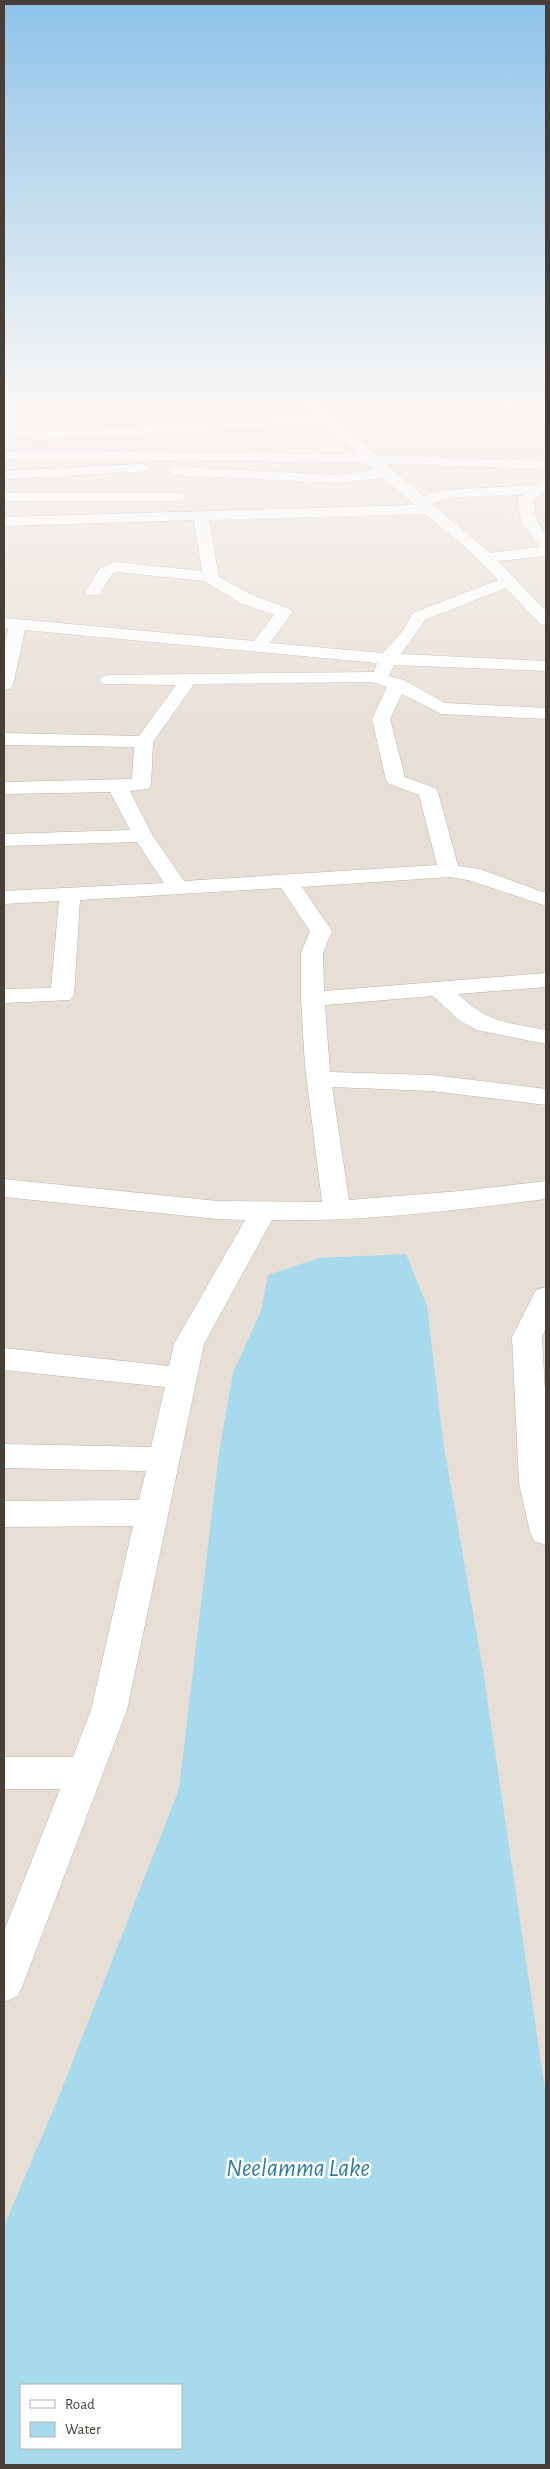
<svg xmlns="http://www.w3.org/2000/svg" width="550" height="2469" viewBox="0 0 550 2469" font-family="'Alegreya Sans',sans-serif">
	<rect width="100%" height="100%" fill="#f3eee8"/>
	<path fill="#e7dfd6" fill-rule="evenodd" d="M 4,402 L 546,402 L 546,2465 L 4,2465 ZM 21,2385 L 181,2385 L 181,2448 L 21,2448 Z"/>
	<path fill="#a7daed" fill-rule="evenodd" d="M 406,1254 L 427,1306 L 443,1441 L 483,1670 L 546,2096 L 546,2465 L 4,2465 L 4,2226 L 60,2094 L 179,1789 L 219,1453 L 233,1373 L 261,1311 L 268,1275 L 319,1258 ZM 21,2385 L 181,2385 L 181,2448 L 21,2448 Z"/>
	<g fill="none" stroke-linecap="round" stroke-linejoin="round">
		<defs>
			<g id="minor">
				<path d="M 4,402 L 12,402 L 18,425 L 27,430 L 39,432 L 315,417 L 306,408 L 313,404 L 318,405 L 423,496 L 445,490 L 535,485 L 546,479 L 546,491 L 533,501 L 537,522 L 546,534 L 546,556 L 498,561 L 546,611 L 546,625 L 540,624 L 506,588 L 425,620 L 401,654 L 546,661 L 546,671 L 394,665 L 389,676 L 404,680 L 445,703 L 546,708 L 546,719 L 441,714 L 402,694 L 390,719 L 405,777 L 435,788 L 438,792 L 458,866 L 480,869 L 546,893 L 546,906 L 468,880 L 449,877 L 302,887 L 332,931 L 323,953 L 324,991 L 546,973 L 546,987 L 458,994 C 490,1024 506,1022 546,1030 L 546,1044 L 477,1030 L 460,1021 L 433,996 L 325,1005 L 330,1072 L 432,1075 L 546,1089 L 546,1105 L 432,1091 L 332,1087 L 349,1200 L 460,1191 L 546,1181 L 546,1199 C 457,1210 362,1222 272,1220 L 204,1344 L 127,1710 L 24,1982 L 18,1996 L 4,2002 L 4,1931 L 60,1789 L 4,1789 L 4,1757 L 73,1757 L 91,1710 L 133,1526 L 4,1527 L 4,1501 L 139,1500 L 146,1471 L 4,1468 L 4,1444 L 151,1447 L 165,1387 L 4,1370 L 4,1348 L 169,1366 L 174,1344 L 245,1220 L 217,1219 L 4,1197 L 4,1179 L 217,1201 L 322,1202 L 305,1066 L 301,999 L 301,953 L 310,931 L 281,888 L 80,900 L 74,995 L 70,1000 L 4,1003 L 4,989 L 51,988 L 59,901 L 4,904 L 4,891 L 164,883 L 137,842 L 4,846 L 4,834 L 130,830 L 110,792 L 4,794 L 4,782 L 132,779 L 134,747 L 4,745 L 4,733 L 139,736 L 176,685 L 103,684 L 100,680 L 103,676 L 109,675 L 374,672 L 377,663 L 25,630 L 13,685 L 10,689 L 4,690 L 4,648 L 8,629 L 4,628 L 4,618 L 254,641 L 274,615 L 240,603 L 204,581 L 117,572 L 112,574 L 99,595 L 87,595 L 85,592 L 100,568 L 115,562 L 202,571 L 194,520 L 4,526 L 4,517 L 415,505 L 383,478 L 337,483 L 174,475 L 167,471 L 174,467 L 337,475 L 374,470 L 323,424 L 39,440 C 8,436 4,434 4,402 ZM 523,494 L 518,500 L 521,522 L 540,547 L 490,553 L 432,504 L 445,498 ZM 425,514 L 472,553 L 498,580 L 413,613 L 402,632 L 383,653 L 270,643 L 292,613 L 290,609 L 252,595 L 219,577 L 209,520 ZM 372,682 L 387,687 L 372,719 L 386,780 L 389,784 L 419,795 L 437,865 L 184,881 L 153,836 L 130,791 L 148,789 L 151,785 L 153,742 L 194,684 Z"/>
				<polygon points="143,464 150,468 148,471 4,479 4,471"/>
				<polygon points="4,493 180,493 187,497 180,501 4,501"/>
				<polygon points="546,1287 546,1327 542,1337 546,1410 546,1545 534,1541 530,1532 519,1483 512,1337 536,1290"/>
			</g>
			<polygon id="tertiary" points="4,451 342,454 546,461 546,469 342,462 4,459"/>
		</defs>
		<use href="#minor" stroke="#beb4aa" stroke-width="1"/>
		<use href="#tertiary" stroke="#beb4aa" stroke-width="1"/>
		<use href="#minor" fill="#fff" fill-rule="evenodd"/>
		<use href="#tertiary" fill="#fff" fill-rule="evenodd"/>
	</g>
	<linearGradient id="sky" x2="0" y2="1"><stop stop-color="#8ec3ea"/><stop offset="0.54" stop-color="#faf7f5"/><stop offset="1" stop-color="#faf7f5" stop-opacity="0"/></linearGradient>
	<rect width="550" height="748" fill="url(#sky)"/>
	<g text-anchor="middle" stroke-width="5" stroke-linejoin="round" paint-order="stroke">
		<g font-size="25" font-style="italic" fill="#307e9d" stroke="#fff">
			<text x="298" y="2176">Neelamma Lake</text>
		</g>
	</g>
	<rect width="550" height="2469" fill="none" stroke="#463e37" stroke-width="10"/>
	<rect x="20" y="2384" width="162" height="65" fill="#ffffff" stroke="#b5b2af"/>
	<rect x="30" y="2400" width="25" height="8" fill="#ffffff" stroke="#b5b2af"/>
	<text x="65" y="2409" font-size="15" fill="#463e37">Road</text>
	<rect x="30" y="2422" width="25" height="15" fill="#a7daed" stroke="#b5b2af"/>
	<text x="65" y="2434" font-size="15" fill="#463e37">Water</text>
</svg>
